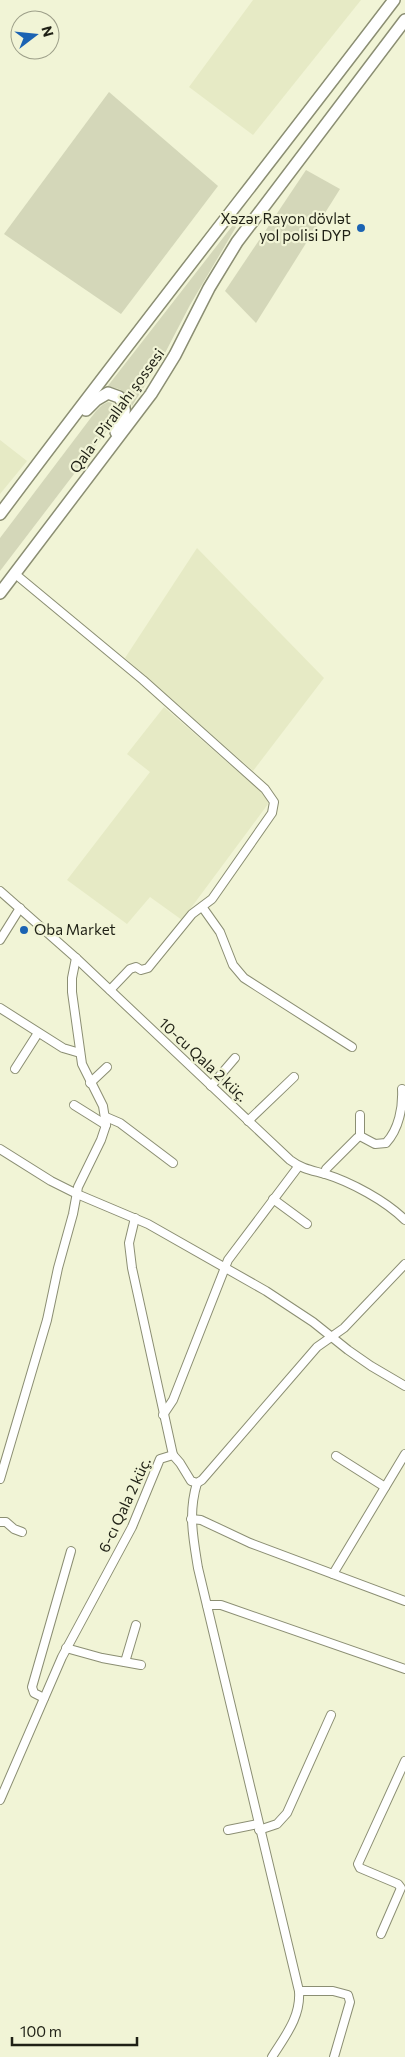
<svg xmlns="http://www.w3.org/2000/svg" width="405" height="2057" viewBox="0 0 405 2057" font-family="Commissioner,sans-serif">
	<rect width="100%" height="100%" fill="#f1f4d6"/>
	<g fill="#e6eac5">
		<polygon points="253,0 361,0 253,135 189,87"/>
		<polygon points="0,440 27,461 0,494"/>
		<polygon points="197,548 324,678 253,771 125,658"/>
		<polygon points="164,707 267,797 268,804 182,920 150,897 127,924 67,880 150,772 127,754"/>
	</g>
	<g fill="#d4d7b9">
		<polygon points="109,92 218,186 121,314 4,234"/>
		<polygon points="306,170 340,189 256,323 225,291"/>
		<path d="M 233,225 L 236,227 L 190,305 L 165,353 L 132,406 C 128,393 121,387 107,387 Z"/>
		<path d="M 108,402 C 118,404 120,411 116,419 L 0,571 L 0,538 L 96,411 L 102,405 Z"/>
	</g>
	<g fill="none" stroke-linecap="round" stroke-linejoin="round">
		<defs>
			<g id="street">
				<polyline points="14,573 143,680 265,789 274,802 272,813 212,899 192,914 148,968 141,970 136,967 130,969 110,990"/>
				<path d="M 0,891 L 76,958 L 290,1160 C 302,1169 311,1170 325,1174 C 351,1182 386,1201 405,1220"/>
				<polyline points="203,908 220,932 233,965 244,978 352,1047"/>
				<polyline points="0,940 20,908"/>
				<polyline points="0,1008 63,1048 80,1053"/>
				<polyline points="15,1069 38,1033"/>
				<polyline points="90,1083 107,1067"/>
				<polyline points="211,1086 235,1058"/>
				<polyline points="74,1105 106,1125"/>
				<polyline points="360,1115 360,1136"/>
				<polyline points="106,1117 120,1123 173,1163"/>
				<polyline points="248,1121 294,1077"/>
				<polyline points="0,1149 51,1181 77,1194 148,1224 266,1291 313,1322 348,1350 371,1366 405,1386"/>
				<path d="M 325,1174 L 326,1169 L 357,1138 L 360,1136 L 375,1144 L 386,1143 C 399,1129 403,1107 402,1089"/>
				<polyline points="273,1199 307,1224"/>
				<polyline points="135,1218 129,1243 132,1268 173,1455"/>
				<polyline points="163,1415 173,1400 228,1260 298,1167"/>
				<polyline points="336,1456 385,1487"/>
				<polyline points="0,1479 47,1320 58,1268 73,1214 78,1187 101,1140 106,1125 103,1106 82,1064 72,992 72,978 76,958"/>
				<path d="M 197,1483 C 188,1513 193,1537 198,1568 L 299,1991 C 301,2017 285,2036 272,2057"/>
				<polyline points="191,1519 201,1520 250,1543 405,1601"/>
				<polyline points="0,1522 6,1522 14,1529 22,1532"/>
				<polyline points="333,1574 405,1454"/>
				<polyline points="207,1605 221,1605 405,1669"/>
				<polyline points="66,1648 102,1658 141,1665"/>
				<polyline points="125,1662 136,1625"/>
				<polyline points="44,1698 34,1693 32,1687 71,1551"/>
				<polyline points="0,1800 62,1657 132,1527 160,1459 173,1455 180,1463 191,1481 197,1483 202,1480 317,1347 344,1328 405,1264"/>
				<polyline points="228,1830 258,1824"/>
				<polyline points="259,1830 277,1824 287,1813 331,1715"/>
				<polyline points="381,1934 401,1888 398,1884 360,1868 358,1864 405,1761"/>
				<polyline points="299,1991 333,1991 348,1995 350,2002 334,2057"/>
			</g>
			<g id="primary">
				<path d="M 86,410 L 96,400 L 108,393 L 119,397 C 129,409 123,420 116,432"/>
				<path d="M 0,514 C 129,341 263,172 394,0"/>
				<polyline points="0,593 151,394 175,355 209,288 237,242 405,20"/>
			</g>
		</defs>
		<use href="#street" stroke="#8b8e73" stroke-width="10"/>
		<use href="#primary" stroke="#8b8e73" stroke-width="14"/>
		<use href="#street" stroke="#fff" stroke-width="8"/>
		<use href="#primary" stroke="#fff" stroke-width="11"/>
	</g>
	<g fill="#1b63b3" stroke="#f1f4d6" stroke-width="2">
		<circle cx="361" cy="228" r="5"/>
		<circle cx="24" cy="930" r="5"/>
	</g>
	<g text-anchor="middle" stroke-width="4.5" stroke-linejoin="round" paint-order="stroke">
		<g font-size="15" fill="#1f2015" stroke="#f1f4d6" text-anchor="end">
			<text x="351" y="224">Xəzər Rayon dövlət<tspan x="351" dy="17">yol polisi DYP</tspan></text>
			<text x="34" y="935" text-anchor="start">Oba Market</text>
		</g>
		<g font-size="15" fill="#1f2015" stroke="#f1f4d6">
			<text transform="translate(117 411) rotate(-54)" y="5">Qala - Pirallahı şossesi</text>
			<text transform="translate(203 1060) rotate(43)" y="5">10-cu Qala 2 küç.</text>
			<text transform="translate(125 1505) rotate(-65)" y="5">6-cı Qala 2 küç.</text>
		</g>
	</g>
	<g transform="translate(35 35) rotate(74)"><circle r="24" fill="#f1f4d6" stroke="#9d9f89"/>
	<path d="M0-4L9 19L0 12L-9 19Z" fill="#1b63b3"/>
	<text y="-8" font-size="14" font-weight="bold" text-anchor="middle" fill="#1f2015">N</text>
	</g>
	<path d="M12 2037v8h125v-8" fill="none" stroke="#1f2015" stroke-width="2.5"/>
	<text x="20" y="2037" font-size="15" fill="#1f2015" stroke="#f1f4d6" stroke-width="4" paint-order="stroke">100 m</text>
</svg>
